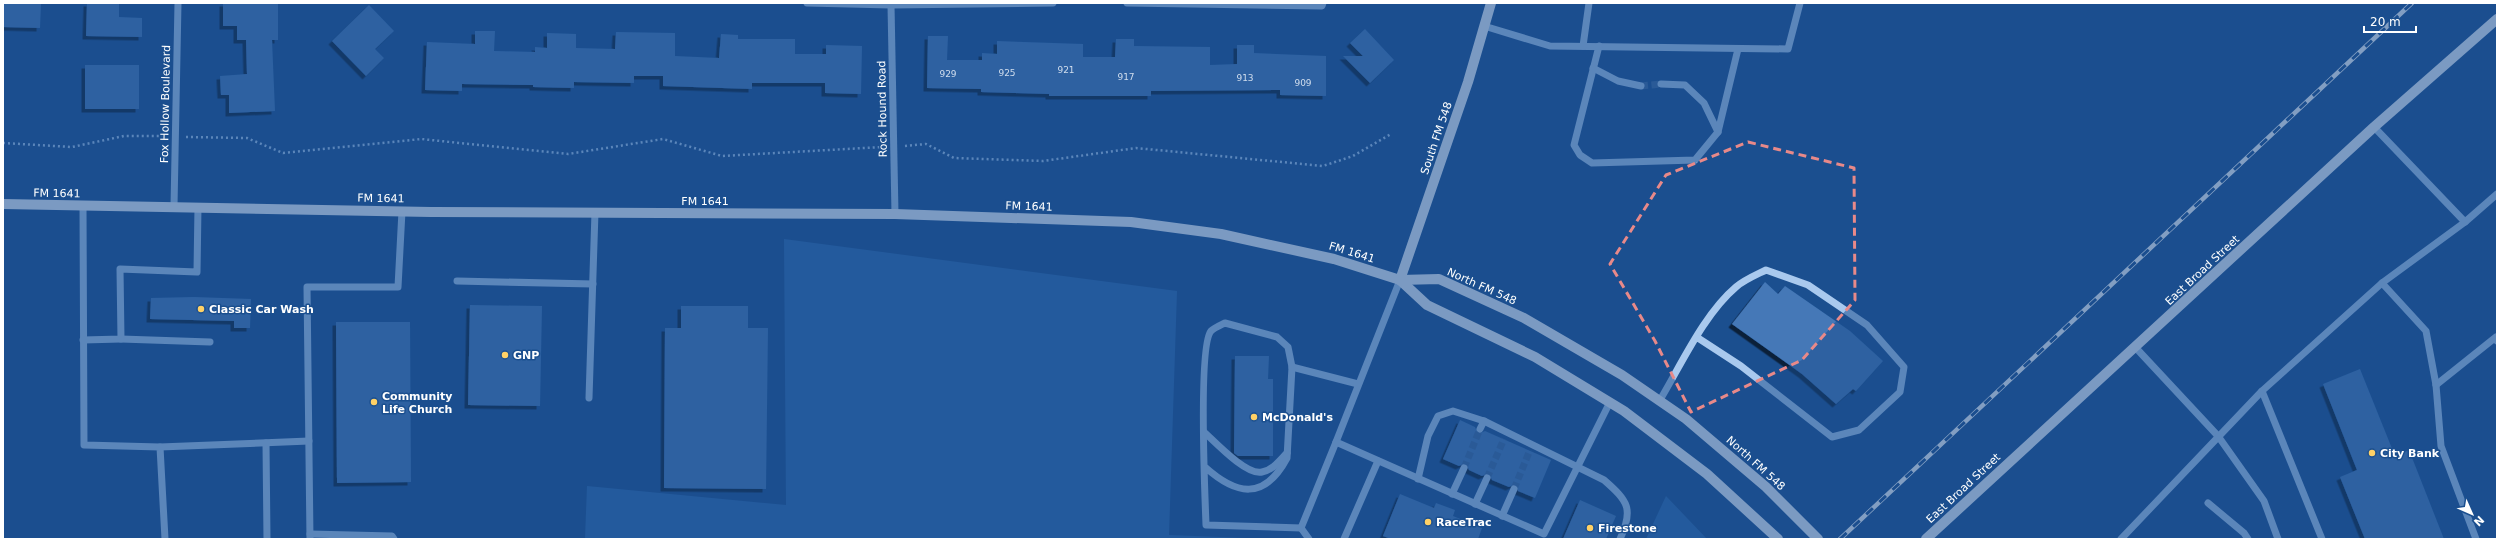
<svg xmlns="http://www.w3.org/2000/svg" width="2500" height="542" viewBox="0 0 2500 542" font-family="'DejaVu Sans',sans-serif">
	<defs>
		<filter id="shadow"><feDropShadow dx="-3.5" dy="3.5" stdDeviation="0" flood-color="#0009"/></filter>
	</defs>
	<rect width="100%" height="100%" fill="#1b4f8f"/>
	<g fill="#2e69ad">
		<polygon points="784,239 1177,291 1169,535 1275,539 585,539 587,486 786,505"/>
		<polygon points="1666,496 1707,539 1646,539"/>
	</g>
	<g fill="#4478b7" filter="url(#shadow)">
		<polygon points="3,3 41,3 40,28 3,27"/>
		<polygon points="87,3 119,3 119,17 142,18 142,37 86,36"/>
		<polygon points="223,3 278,3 278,40 272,40 275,111 229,113 229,95 221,95 220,76 247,74 246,40 237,40 237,26 223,26"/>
		<polygon points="369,5 394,31 375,49 384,58 366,76 332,41"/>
		<polygon points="1365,29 1394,60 1370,83 1343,56 1363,56 1350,43"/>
		<polygon points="475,31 495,31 494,51 535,52 535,47 547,48 547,33 576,34 576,48 615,49 616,32 675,33 675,56 719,58 721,34 738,35 738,39 795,39 795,54 826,54 826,45 862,46 861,94 825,93 825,83 752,83 752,89 663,86 663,76 634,76 634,83 574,82 574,88 533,87 533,85 462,84 462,91 425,90 427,42 475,44"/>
		<polygon points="928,36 948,36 947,60 982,60 982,53 997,54 997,41 1083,44 1083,57 1115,57 1116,39 1134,39 1134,46 1210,47 1210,65 1237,64 1237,45 1254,45 1254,53 1326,56 1326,96 1280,95 1280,90 1151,91 1151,96 1049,96 1049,94 981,92 981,89 927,88"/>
		<rect x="85" y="65" width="54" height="44"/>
		<polygon points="1765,282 1778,294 1785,286 1850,331 1883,361 1856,391 1853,389 1836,404 1802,374 1732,324"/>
		<polygon points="194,297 251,299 250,328 234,328 234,321 150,319 151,298"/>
		<polygon points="470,305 542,306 540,406 468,405"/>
		<polygon points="681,306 748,306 748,328 768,328 766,489 664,488 665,328 681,328"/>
		<polygon points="336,322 410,322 411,482 337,483"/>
		<polygon points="1235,356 1269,356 1268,379 1273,379 1273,456 1238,456 1234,453"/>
		<polygon points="2360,369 2395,456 2409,450 2444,539 2365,539 2340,477 2357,470 2323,384"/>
		<polygon points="1460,420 1475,427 1478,434 1485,431 1551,460 1535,498 1518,491 1516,484 1509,487 1492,480 1489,473 1482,476 1469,470 1466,463 1459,466 1443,459"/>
		<polygon points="1400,494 1434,508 1436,503 1455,510 1453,516 1482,528 1478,539 1391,539 1383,536"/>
		<polygon points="1580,500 1616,516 1606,539 1563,539"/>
	</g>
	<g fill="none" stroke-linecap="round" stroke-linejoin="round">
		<g stroke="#3d69a0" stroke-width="7" stroke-dasharray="7 3.5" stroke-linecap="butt">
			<polyline points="1641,86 1661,84"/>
			<polyline points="1464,468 1480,429"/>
			<polyline points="1487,478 1504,439"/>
			<polyline points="1514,489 1530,450"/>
		</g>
		<g stroke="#a9c9ee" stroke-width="2.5" stroke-dasharray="2 3" stroke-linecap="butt">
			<polyline points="186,137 247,138 283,153 421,139 568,154 663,139 722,156 882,147"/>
			<polyline points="3,143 72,147 124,136 163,136"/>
			<polyline points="905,146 926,144 954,158 1043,161 1136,148 1323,166 1353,156 1391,134"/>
		</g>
		<g stroke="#a9c9ee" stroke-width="7">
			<polyline points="807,3 891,5 1053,3"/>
			<polyline points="1127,3 1322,6 1323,3"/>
			<polyline points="891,5 895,214"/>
			<polyline points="1484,26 1550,46 1788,49 1800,3"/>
			<polyline points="1583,46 1589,3"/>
			<polyline points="1599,46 1574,145 1580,155 1592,163 1695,160 1718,132 1738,49"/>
			<polyline points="1593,68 1618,81 1641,86"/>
			<polyline points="1661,84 1685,85 1704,103 1718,132"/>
			<polyline points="83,205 84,445 160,447 165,539"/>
			<polyline points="174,206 178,3"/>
			<polyline points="2465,222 2497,194"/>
			<polyline points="1400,280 1336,442 1544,534 1610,402"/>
			<polyline points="457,281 593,284"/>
			<polyline points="2382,283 2426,331 2436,385 2441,446 2476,539"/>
			<polyline points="121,339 210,342"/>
			<polyline points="83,340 121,339 120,269 197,272 198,207"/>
			<polyline points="2136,348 2218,436 2264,501 2278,539"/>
			<polyline points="1292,367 1358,384"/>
			<polyline points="2436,385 2496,337 2497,341"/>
			<polyline points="2262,391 2322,539"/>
			<polyline points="589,398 595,212"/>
			<path d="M 1660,400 C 1681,365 1704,314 1736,287 C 1744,280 1756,275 1766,270 L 1808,285 L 1867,325 L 1904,367 L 1900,392 L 1859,430 L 1832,437 L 1741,366 L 1698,338"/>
			<polyline points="1480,429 1484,421"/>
			<path d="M 1204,432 C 1216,443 1247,476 1262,472 C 1273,470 1280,460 1287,453"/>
			<polyline points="266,443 267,539"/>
			<polyline points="160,447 309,441"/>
			<path d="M 1205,467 C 1236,495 1264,501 1287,458 L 1292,367 L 1288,347 L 1277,337 L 1225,323 C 1221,325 1214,328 1211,331 C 1198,346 1205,496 1206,525 L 1301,528"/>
			<path d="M 1418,479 L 1428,436 L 1438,416 L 1453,411 L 1484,421 L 1604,480 C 1628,501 1634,509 1620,539"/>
			<polyline points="1452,494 1464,468"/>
			<polyline points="2208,503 2244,533 2248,539"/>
			<polyline points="1475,504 1487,478"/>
			<polyline points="1502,516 1514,489"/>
			<polyline points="310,534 392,536 394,539"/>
			<polyline points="310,539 307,287 398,287 402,211"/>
			<polyline points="1309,539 1301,528 1336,442"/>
			<polyline points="1344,539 1378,461"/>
			<polyline points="2121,539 2262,391 2382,283 2465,222 2374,127"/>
		</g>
		<g stroke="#f0f6ff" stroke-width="10">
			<polyline points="3,204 431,212 895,214 1131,222 1221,234 1334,259 1400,280 1439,279 1524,318 1622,375 1686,419 1766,487 1818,539"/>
			<polyline points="1400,280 1427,305 1535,357 1624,411 1707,474 1778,539"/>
			<polyline points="1400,280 1468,82 1491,3"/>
			<polyline points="1926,539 2374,127 2497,19"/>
		</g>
		<defs>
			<polyline id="rail" points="1840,539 2412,3"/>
		</defs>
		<use href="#rail" stroke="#fff" stroke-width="4.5"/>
		<use href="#rail" stroke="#1b4f8f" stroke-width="3" stroke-dasharray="9" stroke-linecap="butt"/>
	</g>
	<path d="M0 0H2500V542H0ZM 1748,142 L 1854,168 L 1855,300 L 1802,360 L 1691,412 L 1655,341 L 1610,264 L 1666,175 Z" fill="#1b4f8f" fill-opacity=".55" fill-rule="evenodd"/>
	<path fill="none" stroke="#e88989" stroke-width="3" stroke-dasharray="8 5" stroke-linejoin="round" d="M 1748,142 L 1854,168 L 1855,300 L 1802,360 L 1691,412 L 1655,341 L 1610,264 L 1666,175 Z"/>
	<g fill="#ffd166" stroke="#1b4f8f" stroke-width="1.5">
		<circle cx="201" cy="309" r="4"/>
		<circle cx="505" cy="355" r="4"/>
		<circle cx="374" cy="402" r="4"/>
		<circle cx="1254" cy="417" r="4"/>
		<circle cx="2372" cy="453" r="4"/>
		<circle cx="1428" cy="522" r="4"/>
		<circle cx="1590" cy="528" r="4"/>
	</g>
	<g text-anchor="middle" stroke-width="3" stroke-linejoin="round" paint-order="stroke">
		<g font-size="9" fill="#d0dded">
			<text x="1066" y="73">921</text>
			<text x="1007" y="76">925</text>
			<text x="948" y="77">929</text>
			<text x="1126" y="80">917</text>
			<text x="1245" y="81">913</text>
			<text x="1303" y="86">909</text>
		</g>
		<g font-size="11" fill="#fff" stroke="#1b4f8f">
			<text transform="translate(165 104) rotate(-89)" y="4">Fox Hollow Boulevard</text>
			<text transform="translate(882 109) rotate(-91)" y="4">Rock Hound Road</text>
			<text transform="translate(1436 138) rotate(-71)" y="4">South FM 548</text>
			<text transform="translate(57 193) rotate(1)" y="4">FM 1641</text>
			<text transform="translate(381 198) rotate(1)" y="4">FM 1641</text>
			<text x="705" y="205">FM 1641</text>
			<text transform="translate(1029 206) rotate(2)" y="4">FM 1641</text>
			<text transform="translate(1352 252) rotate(17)" y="4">FM 1641</text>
			<text transform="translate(2202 270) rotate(-43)" y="4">East Broad Street</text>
			<text transform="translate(1482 286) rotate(24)" y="4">North FM 548</text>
			<text transform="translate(1756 463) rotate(42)" y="4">North FM 548</text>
			<text transform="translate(1963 488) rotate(-43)" y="4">East Broad Street</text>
		</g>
		<g font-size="11" font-weight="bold" fill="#fff" stroke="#1b4f8f" text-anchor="start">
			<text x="209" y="313">Classic Car Wash</text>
			<text x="513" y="359">GNP</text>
			<text x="382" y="400">Community<tspan x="382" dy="13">Life Church</tspan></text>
			<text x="1262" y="421">McDonald's</text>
			<text x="2380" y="457">City Bank</text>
			<text x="1436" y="526">RaceTrac</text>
			<text x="1598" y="532">Firestone</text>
		</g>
	</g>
	<rect width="2500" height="542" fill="none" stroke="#ffffff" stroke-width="8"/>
	<g transform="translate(2472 514) rotate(135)" stroke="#1b4f8f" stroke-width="3" paint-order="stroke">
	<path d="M0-3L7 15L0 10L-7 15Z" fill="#ffffff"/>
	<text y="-6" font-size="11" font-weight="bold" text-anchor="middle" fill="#ffffff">N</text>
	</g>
	<path d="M2364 26v6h52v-6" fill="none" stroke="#ffffff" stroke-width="2"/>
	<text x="2370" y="26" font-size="12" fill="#ffffff" stroke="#1b4f8f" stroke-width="3" paint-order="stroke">20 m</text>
</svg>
